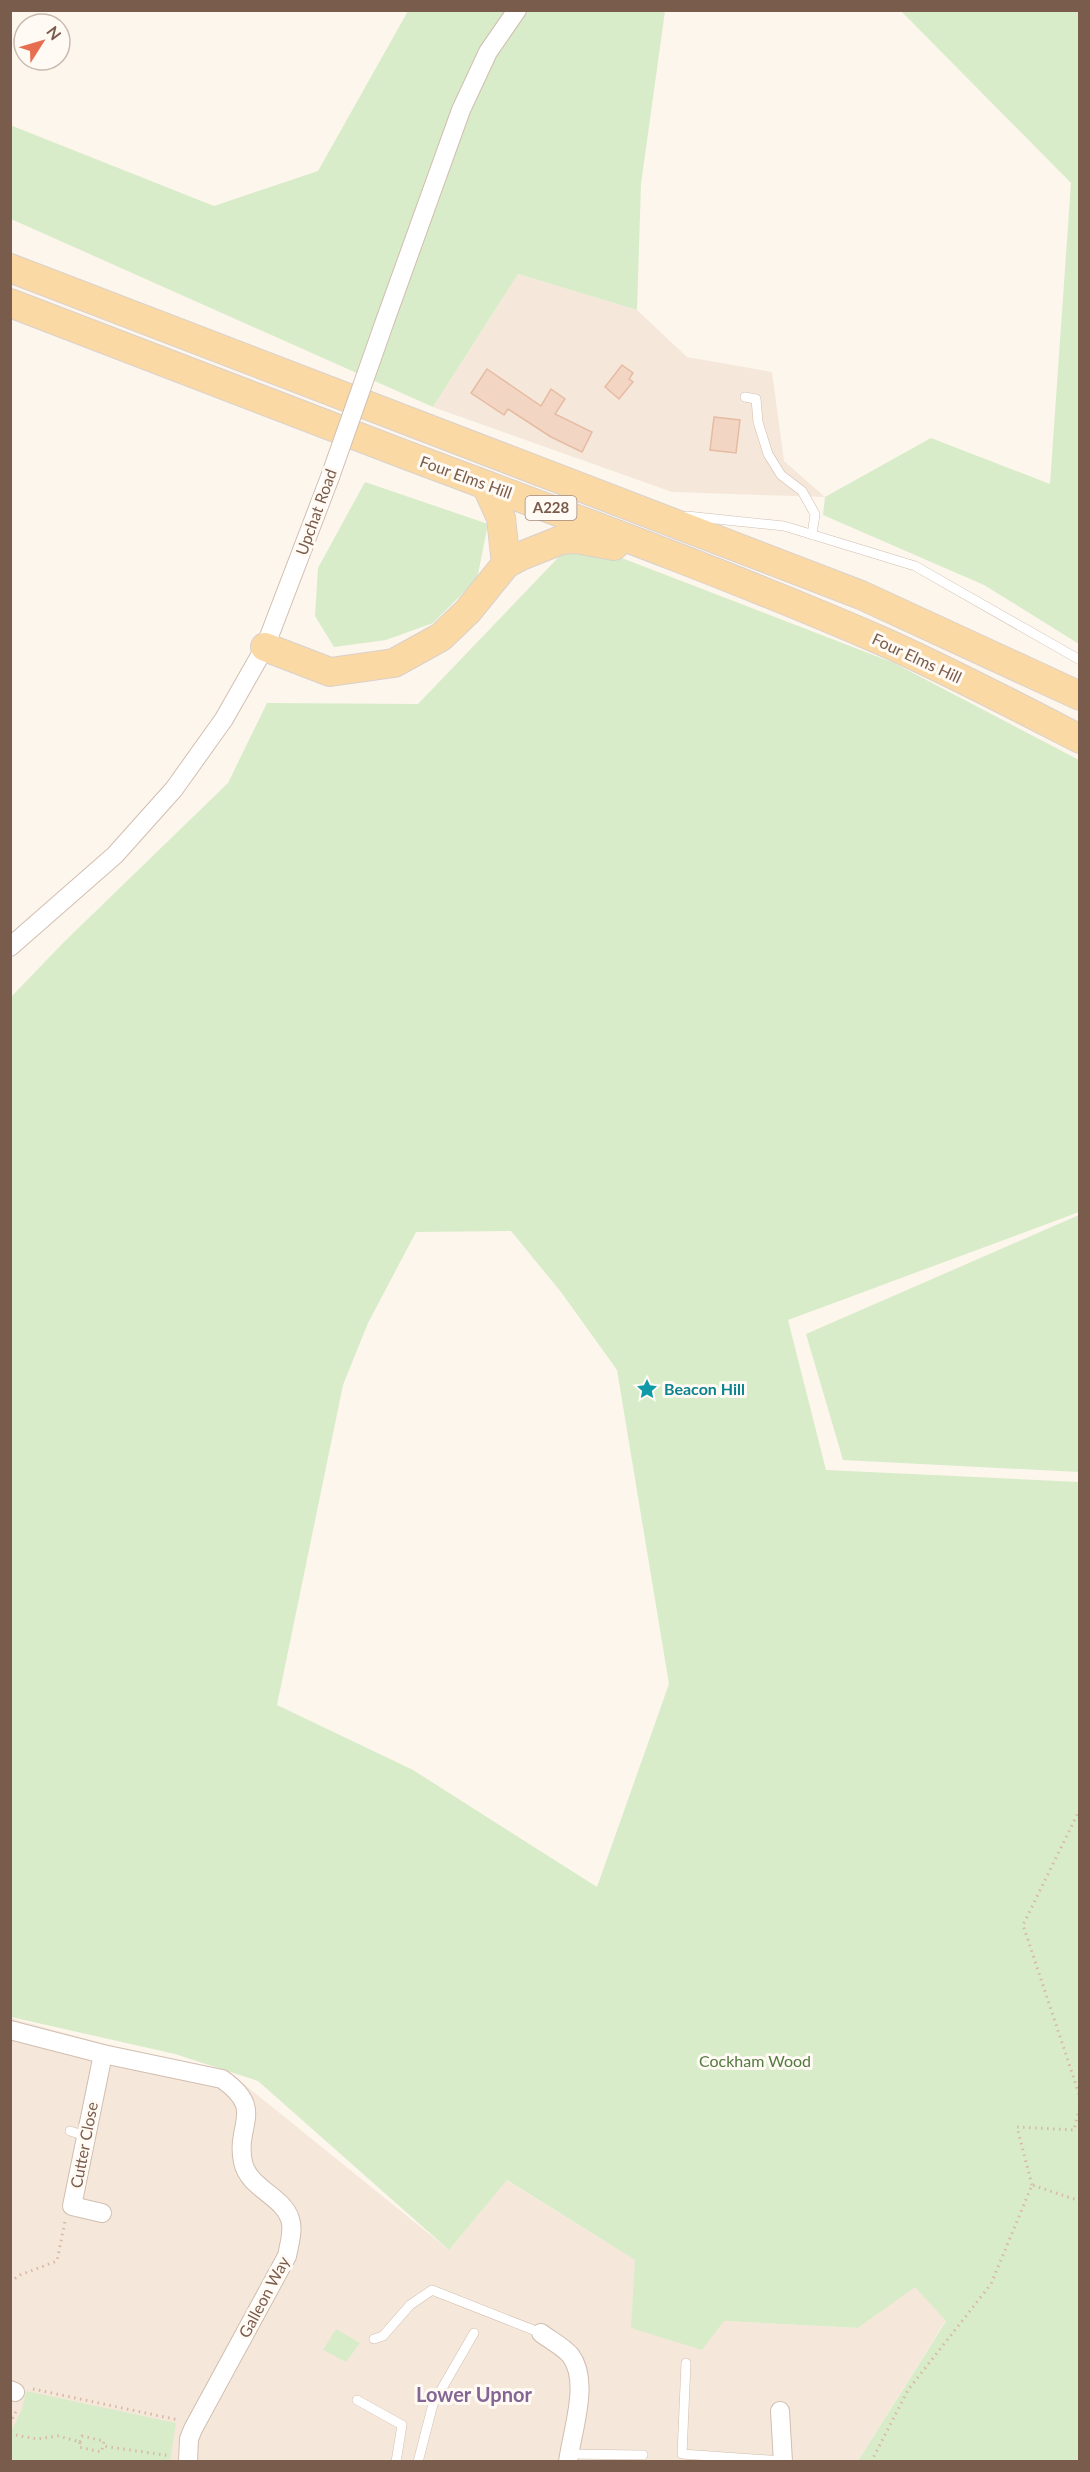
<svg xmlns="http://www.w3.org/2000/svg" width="1090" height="2472" viewBox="0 0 1090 2472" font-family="Lato,sans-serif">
	<rect width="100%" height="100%" fill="#fdf6ec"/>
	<g fill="#f5e8da">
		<polygon points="518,274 637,310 687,357 772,372 784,461 825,497 672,492 433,407"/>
		<polygon points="10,2018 240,2081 449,2250 506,2180 635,2260 632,2329 724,2321 858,2328 915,2286 946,2320 858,2461 11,2461"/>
	</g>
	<g fill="#d8ecc9" fill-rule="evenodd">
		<polygon points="408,11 665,11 641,184 637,310 518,274 433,407 11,219 10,125 214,206 318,171"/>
		<polygon points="901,11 1079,11 1079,644 984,585 823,515 825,497 931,438 1050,484 1071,183"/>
		<polygon points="365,482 488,524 477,579 433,623 386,640 334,647 315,616 318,568"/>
		<path d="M 575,540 L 894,663 L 1079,760 L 1079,1212 L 788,1320 L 826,1470 L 1079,1482 L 1079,2461 L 858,2461 L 946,2321 L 915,2287 L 858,2328 L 724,2321 L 702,2350 L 631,2328 L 635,2260 L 507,2180 L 449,2250 L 258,2081 L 175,2054 L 11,2017 L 11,997 L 64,942 L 228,783 L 267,703 L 418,704 ZM 511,1231 L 561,1292 L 617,1370 L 669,1684 L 597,1887 L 413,1770 L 277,1705 L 343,1385 L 368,1323 L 416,1232 Z"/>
		<polygon points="1079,1215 1079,1472 843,1460 806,1334"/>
		<polygon points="336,2329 360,2343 346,2362 323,2350"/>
		<polygon points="26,2391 176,2423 170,2461 11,2461 11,2432 22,2409"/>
	</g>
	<g fill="#f3d5c3" stroke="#e6bba3" stroke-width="1.5">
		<polygon points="622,365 633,373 629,379 633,382 619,399 605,387"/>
		<polygon points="487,369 541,406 551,389 565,399 555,414 592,432 582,452 551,437 508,409 504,415 471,393"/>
		<polygon points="714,417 740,420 736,453 710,450"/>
	</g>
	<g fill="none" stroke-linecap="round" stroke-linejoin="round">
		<defs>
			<g id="service">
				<polyline points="745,397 756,399 758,422 768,454 781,475 802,491 815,514 812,535"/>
				<polyline points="687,516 784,526 915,566 1080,660"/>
				<polyline points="70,2131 86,2136"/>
				<polyline points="374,2339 383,2336 410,2305 432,2290 541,2333"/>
				<polyline points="686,2363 682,2454 783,2461"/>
				<polyline points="357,2400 402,2425 396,2462"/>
				<polyline points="569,2454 643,2455"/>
				<polyline points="418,2462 433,2404 474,2333"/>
			</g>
			<g id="minor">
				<polyline points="385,321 461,110 488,52 517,10"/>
				<polyline points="10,947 115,855 174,789 224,719 265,647 330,477"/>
				<path d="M 10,2030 L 103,2054 L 222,2079 C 266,2110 235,2124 243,2162 C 248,2188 283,2196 290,2219 C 294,2230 289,2245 287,2256 L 193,2429 L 189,2439 L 188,2462"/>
				<polyline points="102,2213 72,2206 103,2054"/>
				<path d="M 541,2333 C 550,2340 564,2347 571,2356 C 590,2382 572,2431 568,2462"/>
				<polyline points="10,2390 15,2392"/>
				<polyline points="780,2411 783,2462"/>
			</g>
			<g id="primary">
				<polyline points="10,268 861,595 1080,696"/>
				<path d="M 10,303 C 142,354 274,405 406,455 C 566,515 725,573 882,641 C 949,671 1014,705 1080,739"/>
				<polyline points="486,485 501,518 506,564"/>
				<polyline points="265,647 330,672 394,663 441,637 468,611 506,564 521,556 561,540 576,539 614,546"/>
			</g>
		</defs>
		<use href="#service" stroke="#d1beb0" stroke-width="10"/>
		<use href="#minor" stroke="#d1beb0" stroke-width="20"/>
		<use href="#primary" stroke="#dad1cd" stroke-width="30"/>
		<g stroke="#d9b8a5" stroke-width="3" stroke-dasharray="1.5 4.5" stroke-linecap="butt">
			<polyline points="1080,1809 1023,1925 1080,2097"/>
			<polyline points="1032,2185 1017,2127 1074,2130 1080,2106"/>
			<polyline points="10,2282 20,2275 57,2261 65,2221"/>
			<polyline points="33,2389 179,2420"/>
			<polyline points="10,2424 17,2409"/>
			<polyline points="10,2434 37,2439 58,2436 80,2442 79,2447 101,2452 103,2446 171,2456"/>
			<polyline points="80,2442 82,2436 104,2441 103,2446"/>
			<polyline points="871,2462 908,2390 991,2284 1032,2185 1080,2201"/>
		</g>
		<use href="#service" stroke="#fff" stroke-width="9"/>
		<use href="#minor" stroke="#fff" stroke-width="18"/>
		<use href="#primary" stroke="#fbd9a5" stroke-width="28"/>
		<defs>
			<polyline id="minor-bridge" points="330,477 385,321"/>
		</defs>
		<use href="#minor-bridge" stroke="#d1beb0" stroke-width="20" stroke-linecap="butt"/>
		<use href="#minor-bridge" stroke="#fff" stroke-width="18"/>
	</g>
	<defs>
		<symbol id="sight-bare" viewBox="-9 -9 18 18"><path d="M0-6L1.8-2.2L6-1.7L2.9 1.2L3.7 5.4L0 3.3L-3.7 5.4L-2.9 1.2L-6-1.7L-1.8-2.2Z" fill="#0f9aa8" stroke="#fffaf3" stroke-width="2.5" paint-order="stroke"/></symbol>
	</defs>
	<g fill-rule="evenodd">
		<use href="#sight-bare" x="632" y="1374" width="30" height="30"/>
	</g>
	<g text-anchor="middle" stroke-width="6" stroke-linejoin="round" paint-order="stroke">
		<rect fill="#fffaf3" stroke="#a28b7f" stroke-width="1.5" x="525.5" y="496" width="51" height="24" rx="4.5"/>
		<g font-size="15" font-weight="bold" fill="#7a5c4d">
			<text x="551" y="513">A228</text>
		</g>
		<g font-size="16" fill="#7a5c4d" stroke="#fffaf3">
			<text transform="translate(466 477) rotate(20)" y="6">Four Elms Hill</text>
			<text transform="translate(316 512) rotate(-70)" y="6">Upchat Road</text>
			<text transform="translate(917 658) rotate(25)" y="6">Four Elms Hill</text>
			<text transform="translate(84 2145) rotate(-79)" y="6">Cutter Close</text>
			<text transform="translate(264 2297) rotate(-62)" y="6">Galleon Way</text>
		</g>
		<g font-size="16" font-weight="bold" fill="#0d838f" stroke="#fffaf3" text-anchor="start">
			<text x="664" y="1395">Beacon Hill</text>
		</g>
		<g font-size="16" fill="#537a41" stroke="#fffaf3">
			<text x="755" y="2067">Cockham Wood</text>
		</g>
		<g font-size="20" font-weight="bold" fill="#846695" stroke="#fffaf3">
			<text x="474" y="2402">Lower Upnor</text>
		</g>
	</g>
	<rect width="1090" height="2472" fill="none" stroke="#7a5c4d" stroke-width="24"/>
	<g transform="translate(42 42) rotate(53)"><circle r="28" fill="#fffaf3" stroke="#cabbb1" stroke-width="1.5"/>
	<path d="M0-4.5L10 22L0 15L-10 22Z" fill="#e76f51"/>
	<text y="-9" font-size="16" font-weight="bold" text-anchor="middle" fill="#7a5c4d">N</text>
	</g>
</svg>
